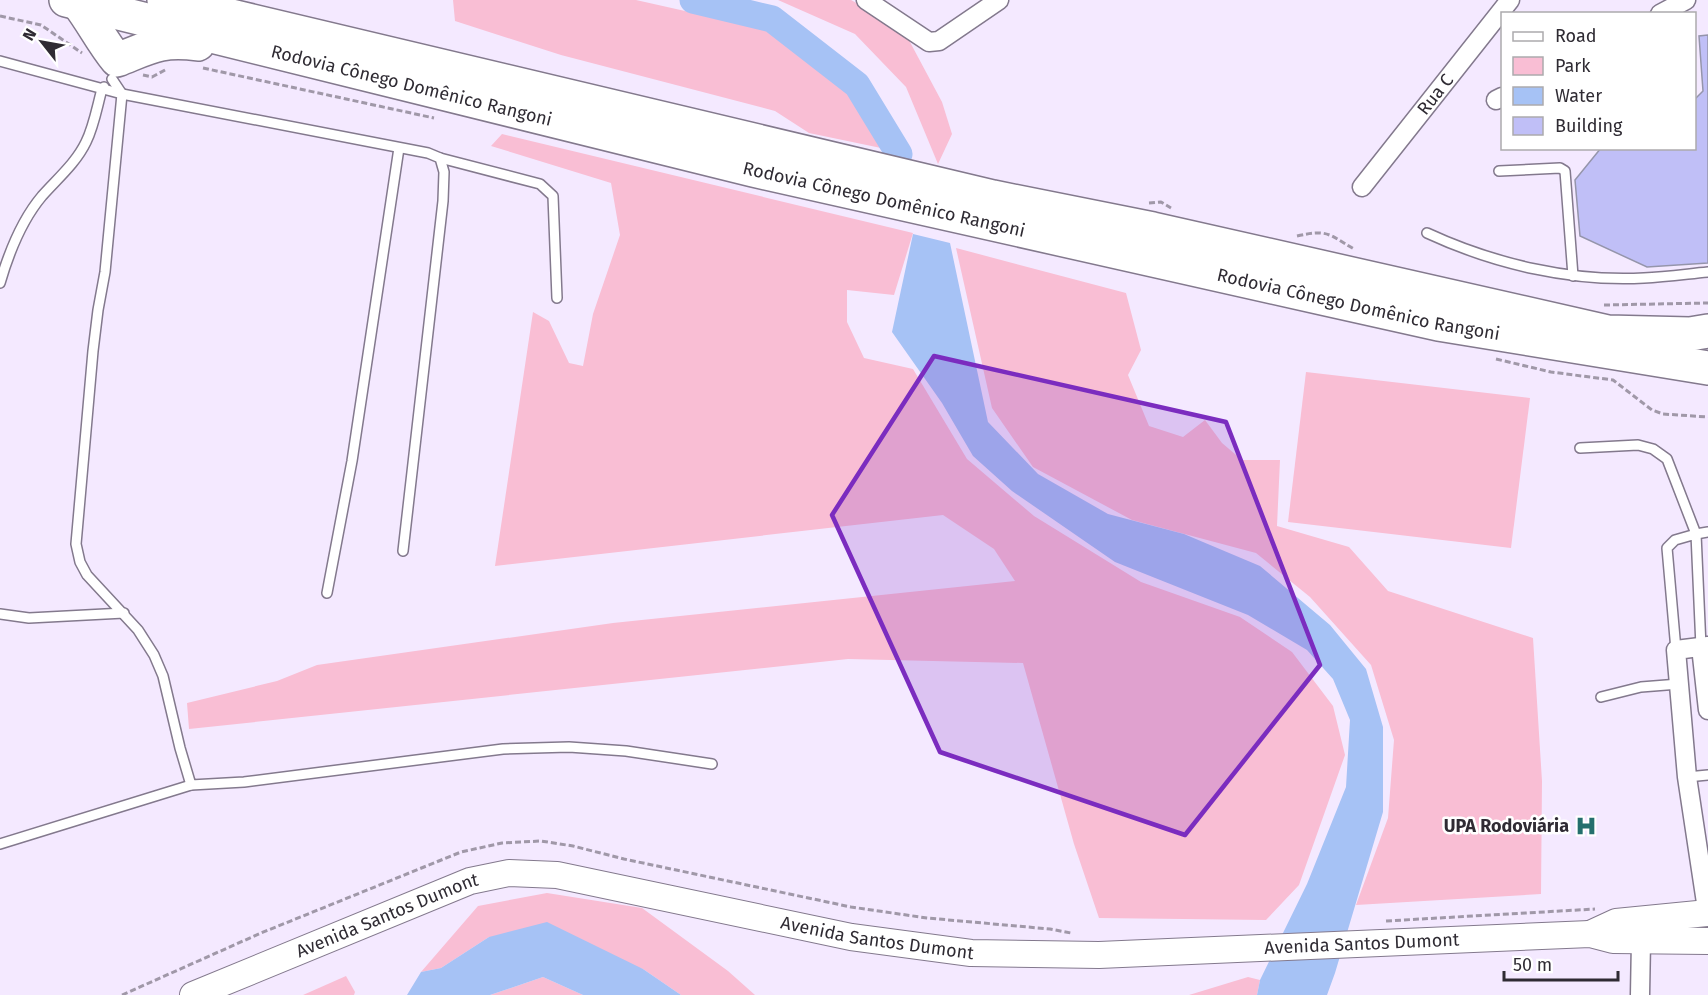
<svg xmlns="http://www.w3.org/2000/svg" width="1708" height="995" viewBox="0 0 1708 995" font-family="'Fira Sans',sans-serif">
	<rect width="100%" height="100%" fill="#f4e9ff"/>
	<g fill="#f9bed4">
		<polygon points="453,0 636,0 765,29 799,45 847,82 881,148 809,133 775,111 561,55 455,21"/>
		<polygon points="778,0 851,0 903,29 942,102 952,134 938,164 906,87 855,34"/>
		<polygon points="502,134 913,233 894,295 847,290 847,322 864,358 913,369 967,459 1034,516 1141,582 1240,617 1292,652 1333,706 1345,755 1299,885 1266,920 1099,918 1074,844 1023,663 848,659 189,729 187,703 277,681 317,665 613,623 1015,581 994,549 943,515 495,566 533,312 549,321 569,363 583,366 593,314 620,235 611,183 491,146"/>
		<polygon points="956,248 1126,293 1141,350 1128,375 1149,426 1183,437 1205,420 1222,443 1242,460 1280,460 1277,526 1349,547 1388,591 1533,638 1542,781 1541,894 1356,905 1388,818 1394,740 1371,665 1310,597 1256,553 1132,520 1033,467 992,408"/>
		<polygon points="1306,372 1530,398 1511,548 1288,522"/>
		<polygon points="547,893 642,908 728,971 755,995 681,995 643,969 489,937 441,968 421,972 478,906"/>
		<polygon points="346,976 355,992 354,995 303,995"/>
		<polygon points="543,977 583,995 490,995"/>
		<polygon points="1248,977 1260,980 1257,995 1189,995"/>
	</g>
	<g fill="#a6c2f5">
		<polygon points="913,234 950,243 988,422 1038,474 1108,514 1184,534 1260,566 1330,625 1366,669 1383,727 1383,812 1335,973 1327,995 1257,995 1260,980 1307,884 1346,787 1350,720 1333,679 1307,650 1248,615 1115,562 1012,491 973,456 942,403 892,332"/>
		<polygon points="547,922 643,969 681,995 583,995 543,977 490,995 407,995 421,972 441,968 489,937"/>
	</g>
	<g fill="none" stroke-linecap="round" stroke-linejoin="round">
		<polyline stroke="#a6c2f5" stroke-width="27" points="693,0 772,19 857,85 899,154"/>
	</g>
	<polygon fill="#c0bff7" stroke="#9595ab" stroke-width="1.5" points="1708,35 1708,263 1647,267 1580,236 1575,180 1601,148 1694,148 1694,100 1703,91 1699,36"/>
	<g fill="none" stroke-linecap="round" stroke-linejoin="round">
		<defs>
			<g id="service">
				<polyline points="0,61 122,94 428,153 440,158 444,172 443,201 403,551"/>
				<polyline points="112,79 122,94 105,272 98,310 93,351 76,544 80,562 87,575 138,630 154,655 163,676 180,748 191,785 244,782 503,749 569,747 626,751 712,764"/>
				<polyline points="440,158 540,184 553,196 557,298"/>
				<polyline points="1499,171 1560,168 1565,171 1573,276"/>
				<path d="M 1427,233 C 1494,264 1571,282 1644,278 C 1666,277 1687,274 1708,272"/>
				<path d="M 0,283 C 9,252 21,221 42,196 C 57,179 76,163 86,142 C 94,126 97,107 102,89 L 104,87"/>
				<polyline points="1580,448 1638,445 1653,449 1667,459 1696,534 1708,532"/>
				<polyline points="327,593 352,461 399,148"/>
				<polyline points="0,614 29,618 124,613"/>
				<polyline points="1676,650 1667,548 1675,540 1696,534 1701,647"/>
				<polyline points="1601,697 1641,687 1679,684"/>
				<polyline points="1687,777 1708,775"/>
				<polyline points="0,844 191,785"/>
			</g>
			<g id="minor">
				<polyline points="866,0 929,42 939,41 999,0"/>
				<polyline points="1660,14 1686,0"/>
				<polyline points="1496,100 1502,97"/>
				<path id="s1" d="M 1362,187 L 1510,0"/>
				<polyline points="1708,646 1676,650 1687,777 1708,916"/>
				<polyline points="1701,647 1708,710"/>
				<polyline points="1640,995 1641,941"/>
			</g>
			<g id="secondary">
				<polyline points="1590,934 1616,922 1708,913"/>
				<path id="s2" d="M 193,995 L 470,881 L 509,873 L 557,875 L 851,937 L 971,953 L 1099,955 L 1590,934 L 1613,940 L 1708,941"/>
			</g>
			<g id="motorway">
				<path id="s3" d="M 66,0 L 753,170 L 1326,299 L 1438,324 L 1708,368"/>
				<polyline points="164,0 993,197 1153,229 1608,332 1690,334 1708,331"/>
				<path d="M 78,3 C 92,21 102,42 117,60 C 150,47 161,39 198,44"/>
			</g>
		</defs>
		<use href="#service" stroke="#83798d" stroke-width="12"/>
		<use href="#minor" stroke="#83798d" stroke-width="21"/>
		<use href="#secondary" stroke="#83798d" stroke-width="28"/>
		<use href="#motorway" stroke="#83798d" stroke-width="36"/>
		<g stroke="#a098a8" stroke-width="3" stroke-dasharray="6 3" stroke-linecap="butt">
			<polyline points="0,16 41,25 82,53"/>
			<polyline points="203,68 434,118"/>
			<polyline points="143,75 152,77 167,69"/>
			<polyline points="1149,203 1161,202 1171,208"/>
			<path d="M 1297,236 C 1328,229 1328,234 1354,249"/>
			<polyline points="1604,305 1708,303"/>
			<polyline points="1496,359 1551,372 1613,380 1652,410 1663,414 1708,417"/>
			<polyline points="1386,921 1595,909"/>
			<polyline points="122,995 261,933 461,852 502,843 541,841 573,846 624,859 851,907 927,918 1050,929 1071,933"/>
		</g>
		<use href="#service" stroke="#fff" stroke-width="9"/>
		<use href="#minor" stroke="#fff" stroke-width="18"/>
		<use href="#secondary" stroke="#fff" stroke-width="26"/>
		<use href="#motorway" stroke="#fff" stroke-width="33"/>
	</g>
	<path fill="#7b2cbf" fill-opacity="0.2" stroke="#7b2cbf" stroke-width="4.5" stroke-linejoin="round" d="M 934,356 L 1226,422 L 1320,665 L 1185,835 L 940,752 L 832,515 Z"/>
	<defs>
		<symbol id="hospital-bare" viewBox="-9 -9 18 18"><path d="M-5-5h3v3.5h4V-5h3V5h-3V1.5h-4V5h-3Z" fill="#246f6d" stroke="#fff" stroke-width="2.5" paint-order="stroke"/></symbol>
	</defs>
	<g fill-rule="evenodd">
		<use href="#hospital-bare" x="1571" y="811" width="30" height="30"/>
	</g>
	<g text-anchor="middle" stroke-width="5" stroke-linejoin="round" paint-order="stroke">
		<g font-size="18" fill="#2f2b33" stroke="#fff">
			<text dy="6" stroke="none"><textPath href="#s3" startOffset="356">Rodovia Cônego Domênico Rangoni</textPath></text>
			<text dy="6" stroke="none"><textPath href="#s1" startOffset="118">Rua C</textPath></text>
			<text dy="6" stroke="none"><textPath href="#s3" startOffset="842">Rodovia Cônego Domênico Rangoni</textPath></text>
			<text dy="6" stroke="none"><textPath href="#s3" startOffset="1328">Rodovia Cônego Domênico Rangoni</textPath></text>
			<text dy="6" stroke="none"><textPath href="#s2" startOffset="210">Avenida Santos Dumont</textPath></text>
			<text dy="6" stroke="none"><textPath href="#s2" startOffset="714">Avenida Santos Dumont</textPath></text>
			<text dy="6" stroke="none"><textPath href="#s2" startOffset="1200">Avenida Santos Dumont</textPath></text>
		</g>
		<g font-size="18" font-weight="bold" fill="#2f2b33" stroke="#fff" text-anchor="end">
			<text x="1569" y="832">UPA Rodoviária</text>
		</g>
	</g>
	<rect x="1501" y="12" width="195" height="138" fill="#ffffff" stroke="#acaaad" stroke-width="1.5"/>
	<rect x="1513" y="32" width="30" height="9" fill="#ffffff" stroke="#acaaad" stroke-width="1.5"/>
	<text x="1555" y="42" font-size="18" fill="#2f2b33">Road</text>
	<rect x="1513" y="57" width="30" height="18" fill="#f9bed4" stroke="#acaaad" stroke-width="1.5"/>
	<text x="1555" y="72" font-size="18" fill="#2f2b33">Park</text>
	<rect x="1513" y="87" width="30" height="18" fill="#a6c2f5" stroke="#acaaad" stroke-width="1.5"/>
	<text x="1555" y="102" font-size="18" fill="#2f2b33">Water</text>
	<rect x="1513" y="117" width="30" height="18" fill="#c0bff7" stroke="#acaaad" stroke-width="1.5"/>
	<text x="1555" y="132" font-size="18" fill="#2f2b33">Building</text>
	<g transform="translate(42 42) rotate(301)" stroke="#ffffff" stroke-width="4.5" paint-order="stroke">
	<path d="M0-4.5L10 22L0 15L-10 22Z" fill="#2f2b33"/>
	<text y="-9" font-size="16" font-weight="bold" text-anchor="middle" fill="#2f2b33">N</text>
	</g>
	<path d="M1504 971v9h114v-9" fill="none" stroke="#2f2b33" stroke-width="3"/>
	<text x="1513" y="971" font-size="18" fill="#2f2b33" stroke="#ffffff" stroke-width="4.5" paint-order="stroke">50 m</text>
</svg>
